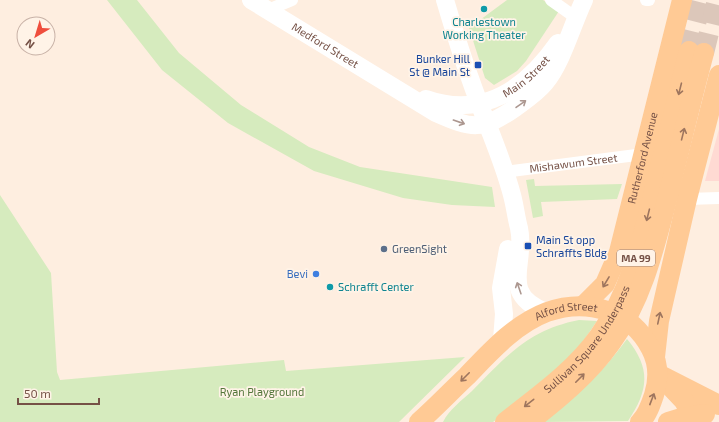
<svg xmlns="http://www.w3.org/2000/svg" width="719" height="422" viewBox="0 0 719 422" font-family="'Exo 2',sans-serif">
	<rect width="100%" height="100%" fill="#feeee0"/>
	<polygon fill="#ffdad3" points="719,129 719,181 705,181"/>
	<g fill="#d6ebbe">
		<polygon points="107,0 137,0 179,53 241,105 309,147 360,167 492,187 495,207 452,205 403,198 314,171 228,123 162,70"/>
		<polygon points="507,0 543,0 559,11 526,61 517,71 494,85 485,78 469,28"/>
		<polygon points="534,179 535,186 622,184 617,199 541,202 543,216 533,218 526,180"/>
		<polygon points="0,195 51,273 57,372 60,380 284,360 286,371 465,357 399,422 0,422"/>
		<path d="M 579,320 L 597,321 L 582,343 L 549,378 L 493,422 L 443,422 C 449,410 462,400 472,391 C 507,356 528,330 579,320 Z"/>
		<path d="M 627,339 C 651,368 649,390 628,421 L 543,422 C 576,397 603,372 627,339 Z"/>
	</g>
	<g fill="none" stroke-linecap="round" stroke-linejoin="round">
		<g stroke="#dcc7ba" stroke-width="20" stroke-dasharray="20 10" stroke-linecap="butt">
			<polyline points="689,51 702,0"/>
			<polyline points="704,53 717,0"/>
		</g>
		<g stroke="#fff" stroke-width="12">
			<polyline points="551,0 575,17"/>
			<polyline points="646,0 649,0"/>
			<polyline points="268,10 292,0"/>
			<path id="s1" d="M 504,172 L 644,154"/>
			<polyline points="687,199 719,198"/>
		</g>
		<g stroke="#fff" stroke-width="18">
			<path id="s2" d="M 251,0 L 436,113 C 472,129 482,131 515,108 C 526,100 537,93 545,83 C 562,63 572,25 584,0"/>
			<path d="M 445,0 C 453,27 461,54 471,81 C 484,119 502,156 512,195 C 515,206 516,217 519,228 C 527,264 498,293 546,312"/>
			<path id="s3" d="M 426,99 C 482,119 526,89 558,43"/>
			<polyline points="502,340 504,314 501,288 508,249"/>
		</g>
		<g stroke="#ffca95" stroke-width="20">
			<path id="s4" d="M 583,306 L 605,284 L 619,252 L 682,0"/>
			<polyline points="655,357 659,321 687,199 719,75"/>
			<polyline points="658,374 719,405"/>
			<polyline points="667,383 684,401 696,422"/>
			<path id="s5" d="M 419,422 C 436,407 451,391 467,376 C 490,352 515,324 547,312 C 587,298 631,310 651,349 C 659,364 659,379 654,395 C 651,404 647,416 640,422"/>
			<path id="s6" d="M 505,422 C 538,396 574,371 599,336 C 631,292 643,236 656,183 C 667,139 678,95 689,51"/>
			<path d="M 529,422 C 559,399 589,374 611,343 C 644,298 656,241 670,188 C 681,143 692,98 704,53"/>
			<polyline points="668,422 681,418 705,414"/>
		</g>
	</g>
	<defs><path id="oneway-shaft" d="M-6 0H5M1.5-3L5.5 0L1.5 3" fill="none" stroke-width="1.6" stroke-linecap="round" stroke-linejoin="round"/></defs>
	<g stroke="#9e755e">
		<use href="#oneway-shaft" transform="translate(680 89) rotate(104)"/>
		<use href="#oneway-shaft" transform="translate(683 134) rotate(-76)"/>
		<use href="#oneway-shaft" transform="translate(648 215) rotate(104)"/>
		<use href="#oneway-shaft" transform="translate(606 282) rotate(121)"/>
		<use href="#oneway-shaft" transform="translate(659 318) rotate(-78)"/>
		<use href="#oneway-shaft" transform="translate(465 377) rotate(135)"/>
		<use href="#oneway-shaft" transform="translate(580 378) rotate(-45)"/>
		<use href="#oneway-shaft" transform="translate(652 399) rotate(-69)"/>
		<use href="#oneway-shaft" transform="translate(529 403) rotate(142)"/>
	</g>
	<g stroke="#ac9790">
		<use href="#oneway-shaft" transform="translate(521 104) rotate(-35)"/>
		<use href="#oneway-shaft" transform="translate(459 122) rotate(19)"/>
		<use href="#oneway-shaft" transform="translate(519 288) rotate(-109)"/>
	</g>
	<g fill="#0f9aa8" stroke="#fff3e7" stroke-width="1.5">
		<circle cx="484" cy="9" r="4"/>
		<circle cx="330" cy="287" r="4"/>
	</g>
	<g fill="#1a4fb4" stroke="#fff3e7" stroke-width="1.5">
		<rect x="474" y="61" width="8" height="8" rx="2"/>
		<rect x="524" y="242" width="8" height="8" rx="2"/>
	</g>
	<circle fill="#5c6f8a" stroke="#fff3e7" stroke-width="1.5" cx="384" cy="249" r="4"/>
	<circle fill="#3f7fe0" stroke="#fff3e7" stroke-width="1.5" cx="316" cy="274" r="4"/>
	<g text-anchor="middle" stroke-width="3.5" stroke-linejoin="round" paint-order="stroke">
		<rect fill="#fff3e7" stroke="#9e8276" stroke-width="1" x="617" y="250" width="38" height="16" rx="3"/>
		<g font-size="10" font-weight="bold" fill="#755146">
			<text x="636" y="262">MA 99</text>
		</g>
		<g font-size="11" fill="#0d838f" stroke="#fff3e7">
			<text x="484" y="26">Charlestown<tspan x="484" dy="13">Working Theater</tspan></text>
			<text x="338" y="291" text-anchor="start">Schrafft Center</text>
		</g>
		<g font-size="11" fill="#755146" stroke="#fff3e7">
			<text dy="4" stroke="none"><textPath href="#s2" startOffset="87">Medford Street</textPath></text>
			<text dy="4" stroke="none"><textPath href="#s3" startOffset="109">Main Street</textPath></text>
			<text dy="4" stroke="none"><textPath href="#s4" startOffset="163">Rutherford Avenue</textPath></text>
			<text dy="4" stroke="none"><textPath href="#s1" startOffset="70">Mishawum Street</textPath></text>
			<text dy="4" stroke="none"><textPath href="#s5" startOffset="189">Alford Street</textPath></text>
			<text dy="4" stroke="none"><textPath href="#s6" startOffset="118">Sullivan Square Underpass</textPath></text>
		</g>
		<g font-size="11" fill="#164399" stroke="#fff3e7" text-anchor="end">
			<text x="470" y="63">Bunker Hill<tspan x="470" dy="13">St @ Main St</tspan></text>
			<text x="536" y="244" text-anchor="start">Main St opp<tspan x="536" dy="13">Schraffts Bldg</tspan></text>
		</g>
		<g font-size="11" fill="#4e5e75" stroke="#fff3e7" text-anchor="start">
			<text x="392" y="253">GreenSight</text>
		</g>
		<g font-size="11" fill="#366cbe" stroke="#fff3e7" text-anchor="end">
			<text x="308" y="278">Bevi</text>
		</g>
		<g font-size="11" fill="#54763b" stroke="#fff3e7">
			<text x="262" y="396">Ryan Playground</text>
		</g>
	</g>
	<g transform="translate(36 36) rotate(218)"><circle r="19" fill="#fff3e7" stroke="#c8b2a7"/>
	<path d="M0-3L7 15L0 10L-7 15Z" fill="#ef4e3d"/>
	<text y="-6" font-size="11" font-weight="bold" text-anchor="middle" fill="#755146">N</text>
	</g>
	<path d="M18 398v6h81v-6" fill="none" stroke="#755146" stroke-width="2"/>
	<text x="24" y="398" font-size="12" fill="#755146" stroke="#fff3e7" stroke-width="3" paint-order="stroke">50 m</text>
</svg>
